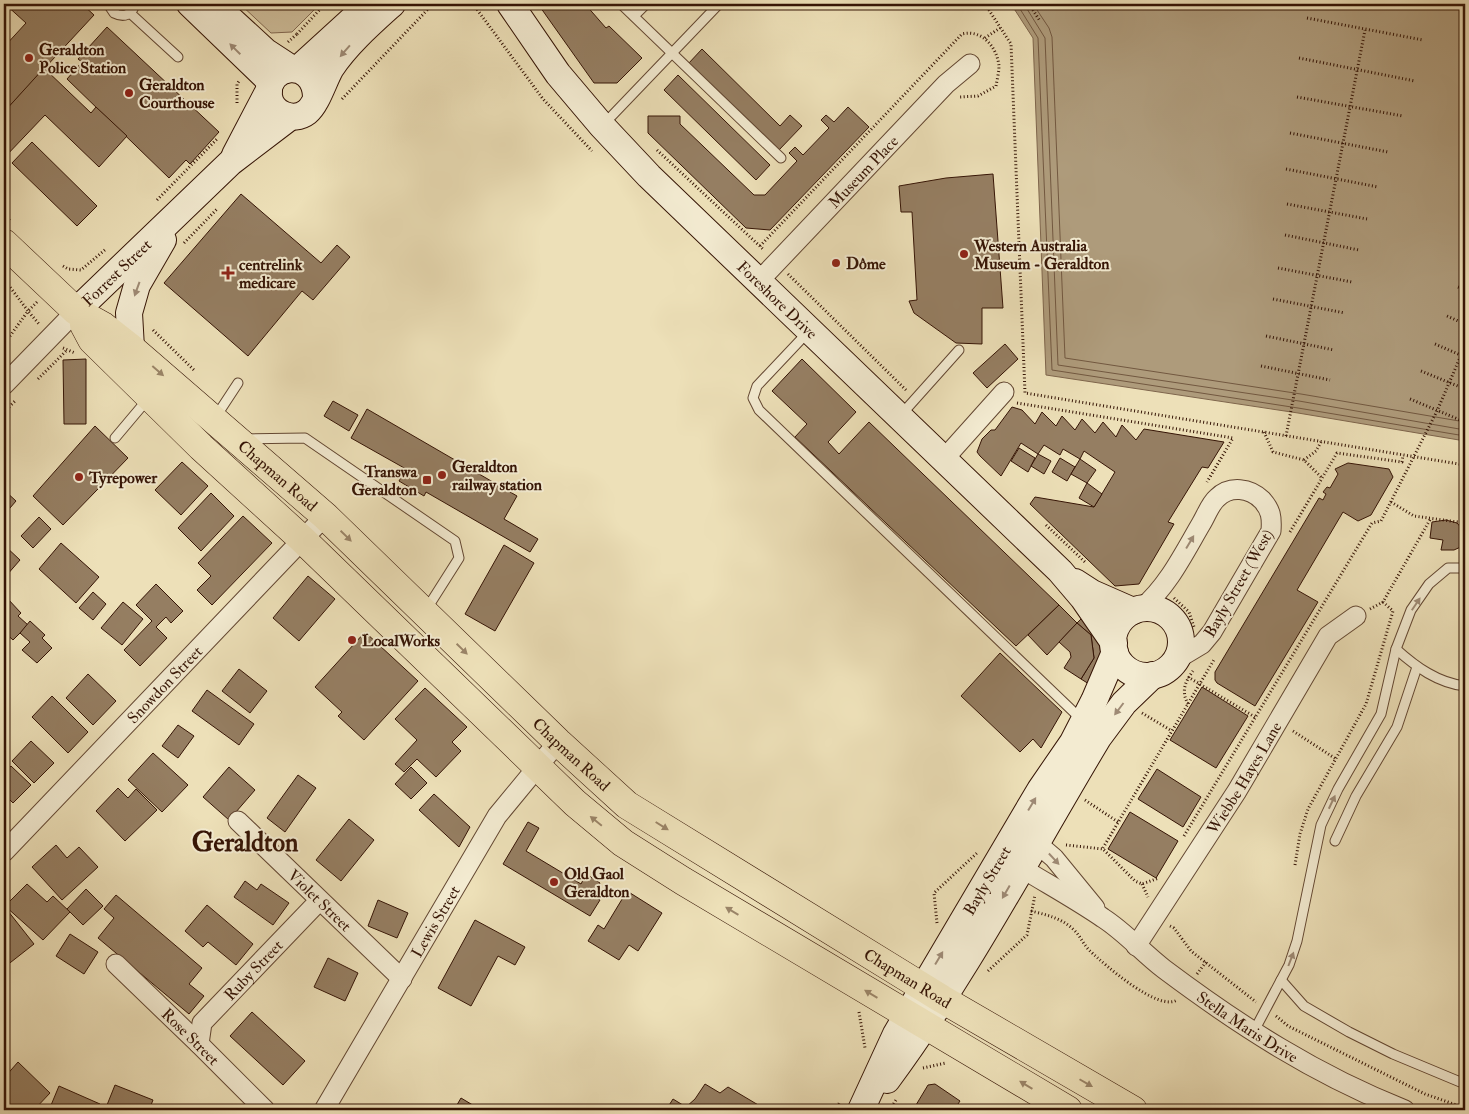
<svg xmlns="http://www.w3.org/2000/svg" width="1469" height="1114" viewBox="0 0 1469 1114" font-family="'IM FELL Double Pica',serif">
	<rect width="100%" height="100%" fill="#ede0b8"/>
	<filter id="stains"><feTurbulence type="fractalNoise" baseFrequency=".004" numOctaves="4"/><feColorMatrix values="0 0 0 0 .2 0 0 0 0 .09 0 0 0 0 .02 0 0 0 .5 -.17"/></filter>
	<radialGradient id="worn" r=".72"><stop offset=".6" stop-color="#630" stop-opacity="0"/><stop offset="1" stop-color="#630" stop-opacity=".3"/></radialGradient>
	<polygon fill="#cebd9a" stroke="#826850" points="240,4 320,4 292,32 271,33"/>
	<polygon fill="#ae9b7b" stroke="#7e654c" points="1011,4 1465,4 1465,441 1298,413 1046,375 1033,38"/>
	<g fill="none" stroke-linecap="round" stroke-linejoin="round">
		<g stroke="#725840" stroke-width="1">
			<polyline points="1017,4 1038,38 1052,370 1298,408 1465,436"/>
			<polyline points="1024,4 1045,38 1058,365 1299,401 1465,430"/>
			<polyline points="1033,4 1049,28 1052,37 1065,358 1301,394 1465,422"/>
		</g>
	</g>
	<g fill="#957e62" stroke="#351405">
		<polygon points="5,4 82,4 94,15 4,112 4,47 26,23"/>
		<polygon points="538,4 585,4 606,28 609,26 642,58 617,83 594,83"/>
		<polygon points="107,27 219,132 190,164 186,160 169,178 67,79 82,62 78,59"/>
		<polygon points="702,49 780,126 790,115 802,126 778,151 688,64"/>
		<polygon points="44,68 91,113 96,107 127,136 99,167 45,115 4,158 4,124 6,122 4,112"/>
		<polygon points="678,75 770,165 756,180 664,90"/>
		<polygon points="848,107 869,127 770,230 746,228 648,133 648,116 680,116 680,124 754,195 765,195 797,161 789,153 795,147 803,155 829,128 821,120 826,115 834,122"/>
		<polygon points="32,142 97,206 77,226 12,163"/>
		<polygon points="993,174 1003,308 982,308 982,344 956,343 914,313 909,301 917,300 912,212 901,212 899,186 946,178"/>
		<polygon points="241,194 321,263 337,245 350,257 313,300 302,291 248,356 164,283"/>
		<polygon points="1005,344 1018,359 987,388 973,373"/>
		<polygon points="86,359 86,424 64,424 63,360"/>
		<polygon points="802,359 856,412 828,442 839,454 869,422 1059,605 1016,646 795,437 807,424 772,391"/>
		<polygon points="333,401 358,415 349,431 324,416"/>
		<polygon points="1012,407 1022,410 1035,424 1042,412 1056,426 1062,416 1075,430 1082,419 1095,433 1103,422 1116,437 1122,425 1136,440 1144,429 1224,442 1208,468 1202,467 1168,522 1174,524 1139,584 1115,586 1030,504 1035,497 1094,507 1115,472 1084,451 1080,459 1063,449 1060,455 1044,445 1038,454 1021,443 1001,476 980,456 977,452 982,439 991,430 995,430"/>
		<polygon points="367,409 517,496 504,519 538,539 530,552 426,492 424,496 399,481 406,469 351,438"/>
		<polygon points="95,426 128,458 63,525 33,496"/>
		<polygon points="1019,448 1035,458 1028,472 1011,461"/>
		<polygon points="1038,454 1051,461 1044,474 1031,466"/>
		<polygon points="1060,458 1075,467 1067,481 1052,472"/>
		<polygon points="1080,459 1096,470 1087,483 1071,474"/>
		<polygon points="182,462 208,486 181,515 155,490"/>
		<polygon points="1348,463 1389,469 1393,477 1371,515 1358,521 1343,512 1297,590 1318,602 1255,706 1217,683 1215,680 1215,672 1319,498 1323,500 1326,494 1323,492 1327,487 1330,488 1338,474 1335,469"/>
		<polygon points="1087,483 1102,494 1094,507 1079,498"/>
		<polygon points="4,490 16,501 4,515"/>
		<polygon points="211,493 234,516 201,551 178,528"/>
		<polygon points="243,516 272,543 212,605 197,590 211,576 198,563"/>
		<polygon points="39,517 51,529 33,548 21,536"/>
		<polygon points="1446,520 1457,523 1465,532 1465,545 1454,550 1441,550 1443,540 1430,538 1432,522"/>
		<polygon points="61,543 99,577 76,603 39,569"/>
		<polygon points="4,545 20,560 6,576 4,574"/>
		<polygon points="504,545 534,563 495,631 465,614"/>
		<polygon points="308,576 335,599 299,641 273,618"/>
		<polygon points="156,584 183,611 171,623 166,617 156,627 167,638 140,666 124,650 152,621 136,605"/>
		<polygon points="93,592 106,604 93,620 79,608"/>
		<polygon points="7,598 21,613 18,616 28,625 13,640 4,632 6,619 4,601"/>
		<polygon points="123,602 143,619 122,645 101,628"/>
		<polygon points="1059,605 1077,623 1047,655 1028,635"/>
		<polygon points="1082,618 1098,634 1102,662 1089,684 1081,679 1094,658 1091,635 1077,623"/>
		<polygon points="30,621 45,635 42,638 52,648 37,663 22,650 30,642 20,633"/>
		<polygon points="1077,623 1091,635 1094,658 1081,679 1064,668 1071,657 1070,652 1059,642"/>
		<polygon points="365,632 418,681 364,740 338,716 342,712 315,687"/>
		<polygon points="1000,653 1062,712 1041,748 1033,739 1020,752 961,696"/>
		<polygon points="239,669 267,691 250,713 222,691"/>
		<polygon points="88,674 116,701 93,725 66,698"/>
		<polygon points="1202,687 1248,716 1216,768 1170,740"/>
		<polygon points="425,688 467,727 452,742 461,751 436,777 417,759 404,772 395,764 417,740 395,719"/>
		<polygon points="207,690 254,724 239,745 192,711"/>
		<polygon points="52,696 88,732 68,753 32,717"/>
		<polygon points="178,725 194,736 178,758 162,746"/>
		<polygon points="31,741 54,763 34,783 12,761"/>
		<polygon points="153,753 188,785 162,812 128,780"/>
		<polygon points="11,766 31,785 13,803 4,794 4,773"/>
		<polygon points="229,767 255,790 229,820 203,797"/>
		<polygon points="411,767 427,783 411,799 395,784"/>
		<polygon points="1157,769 1201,797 1183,827 1138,799"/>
		<polygon points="298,775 316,788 285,832 267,818"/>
		<polygon points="118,788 128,798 136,789 157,810 125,841 96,811"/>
		<polygon points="434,794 470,827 459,847 419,810"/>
		<polygon points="1130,812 1178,841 1156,878 1108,849"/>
		<polygon points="349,819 374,840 341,881 316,860"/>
		<polygon points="528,822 539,828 526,851 581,884 586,874 600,883 593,895 600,900 590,916 503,864"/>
		<polygon points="56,845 67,858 79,847 98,867 62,900 32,867"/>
		<polygon points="245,881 257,890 261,884 289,903 273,925 234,897"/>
		<polygon points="27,884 47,902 53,896 70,912 43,940 5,906"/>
		<polygon points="86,889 103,906 83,925 67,909"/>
		<polygon points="627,891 662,913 638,951 629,945 619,960 588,941 598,925 604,929"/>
		<polygon points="116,895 202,968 189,984 204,996 189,1014 98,938 114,918 104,909"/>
		<polygon points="378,900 408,913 397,938 368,926"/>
		<polygon points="207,905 253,944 236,965 208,942 203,947 185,931"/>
		<polygon points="8,911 34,944 6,966 4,964 4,940 6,938 4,935 4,914"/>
		<polygon points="475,920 525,947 515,965 498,956 471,1006 438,988"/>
		<polygon points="70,934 98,952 84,974 56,956"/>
		<polygon points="328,958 358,973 345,1001 314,987"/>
		<polygon points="252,1012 305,1061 283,1085 230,1036"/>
		<polygon points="18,1062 50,1093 34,1110 25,1110 21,1106 17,1110 4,1110 4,1078"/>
		<polygon points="705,1084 720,1093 728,1087 765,1109 666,1110 673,1099 686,1107 695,1099"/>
		<polygon points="935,1084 960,1101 954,1110 913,1110 928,1085"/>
		<polygon points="115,1085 153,1100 151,1105 164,1110 105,1110"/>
		<polygon points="59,1086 100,1104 98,1110 49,1110"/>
		<polygon points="461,1098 481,1110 454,1110"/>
	</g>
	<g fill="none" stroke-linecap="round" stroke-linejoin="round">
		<defs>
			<g id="lane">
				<path d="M 108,4 L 114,13 C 124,18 132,15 135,4"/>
				<polyline points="621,4 781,158"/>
				<polyline points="130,13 178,57"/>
				<polyline points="634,16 646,4"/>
				<polyline points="604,124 719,4"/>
				<polyline points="808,332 757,386 753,398 759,410 1081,719"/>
				<polyline points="900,416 959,350"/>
				<polyline points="215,418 238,383"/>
				<polyline points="115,438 147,400"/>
				<polyline points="246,439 305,438 455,541 459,558 426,610"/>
				<path d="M 1396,649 C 1416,667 1438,683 1465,686"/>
				<polyline points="1335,841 1356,796 1397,727 1417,667"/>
				<polyline points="1281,980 1304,1006 1349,1032 1393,1054 1465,1084"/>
				<polyline points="1253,1033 1289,965 1297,941 1321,825 1338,789 1381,714 1396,649 1411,610 1429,584 1448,568 1465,568"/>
			</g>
			<g id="street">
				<path id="s1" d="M 759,281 L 946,84 L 970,64"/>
				<polyline points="4,385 76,311"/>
				<polyline points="944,459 1004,392"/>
				<path d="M 1142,608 C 1168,586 1184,553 1201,524 C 1206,516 1210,504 1217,498 C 1230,485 1250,488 1262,500 C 1271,510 1272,517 1271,531 L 1212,632 L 1202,644 L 1177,659"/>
				<path id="s2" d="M 238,821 L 402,979"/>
				<polyline points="1027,835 1054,858 1095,908"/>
				<path id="s3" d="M 4,852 L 325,516"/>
				<path id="s4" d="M 1012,862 C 1042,881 1074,898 1103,918 C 1125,932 1143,953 1164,969 C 1240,1026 1316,1075 1405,1110"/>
				<path id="s5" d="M 1136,946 L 1237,791 L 1328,636 L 1356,616"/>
				<path id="s6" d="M 116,964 L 199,1044 L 265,1110"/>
				<path id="s7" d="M 199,1044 L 202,1023 L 319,901"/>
				<path id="s8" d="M 324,1110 L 497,816 L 558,742"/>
			</g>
			<g id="secondary">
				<polyline points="190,4 271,82"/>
				<path id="s9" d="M 510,4 L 558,74 L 602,126 L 649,176 L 1060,571 L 1083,598 L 1114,643"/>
				<polyline points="218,8 266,52 292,69"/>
				<polyline points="298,69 355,17"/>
				<path d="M 316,96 C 314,57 265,64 269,96 C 271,113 293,123 307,112 C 317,104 324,80 331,68 C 347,44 371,23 392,4"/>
				<polyline points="235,155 269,90"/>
				<path id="s10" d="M 76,311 L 231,162 L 290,117"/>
				<polyline points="131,348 129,313 137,285 163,240"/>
				<polyline points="1075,582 1092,593 1133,611"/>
				<circle cx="1147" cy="642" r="34"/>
				<path d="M 887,1080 C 966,973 1029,853 1098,738 L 1124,703 L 1153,675"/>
				<path id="s11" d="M 861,1110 L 896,1034 L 1040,790 L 1073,742 L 1094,701 L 1115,652"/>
			</g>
			<g id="primary">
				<path id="s12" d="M 4,243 L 76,311 L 103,326 L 131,348 L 325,516 L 558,742 L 627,805 L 942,999 L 1133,1110"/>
				<polyline points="84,325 92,340 201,447 303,540 575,803 623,843 683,881 1068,1110"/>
			</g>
		</defs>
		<use href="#lane" stroke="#634732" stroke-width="11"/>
		<use href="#street" stroke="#634732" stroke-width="21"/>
		<use href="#secondary" stroke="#351405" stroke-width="28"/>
		<use href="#primary" stroke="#351405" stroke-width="29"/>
		<g stroke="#351405" stroke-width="3" stroke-dasharray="1 2.5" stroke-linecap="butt">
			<polyline points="473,4 543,99 592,151"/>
			<polyline points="985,4 1011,44 1025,393 1465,465"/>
			<polyline points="1029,4 1040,21"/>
			<polyline points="1307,18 1423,40"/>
			<polyline points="297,34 325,4"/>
			<polyline points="985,38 1000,28"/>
			<polyline points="288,42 297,34"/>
			<polyline points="1299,58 1415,81"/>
			<polyline points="1297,97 1403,116"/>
			<polyline points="342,99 433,4"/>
			<polyline points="237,103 237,84 239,81"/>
			<polyline points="1290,133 1388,152"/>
			<polyline points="657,150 764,250"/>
			<polyline points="1286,169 1378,187"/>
			<polyline points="157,200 218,138"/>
			<polyline points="1287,204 1367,219"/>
			<polyline points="4,215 11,222"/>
			<polyline points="1285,235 1359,250"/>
			<polyline points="184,243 218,208"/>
			<path d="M 760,246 L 962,34 C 982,29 997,47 999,66 C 999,72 997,80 996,86 L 978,96 L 959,97"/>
			<polyline points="63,266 68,269 81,270 106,249"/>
			<polyline points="1278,268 1352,282"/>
			<polyline points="788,274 906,390"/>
			<polyline points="4,279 28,311 10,336"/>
			<polyline points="1458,287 1465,290"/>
			<polyline points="1273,299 1345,313"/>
			<polyline points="37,302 28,311 39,324"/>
			<polyline points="1447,316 1465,324"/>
			<polyline points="153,330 195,371"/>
			<polyline points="1266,336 1334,350"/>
			<polyline points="1435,344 1465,357"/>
			<polyline points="63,348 75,353"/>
			<polyline points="1261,366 1330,380"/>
			<polyline points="1421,371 1465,389"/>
			<polyline points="38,379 66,351"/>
			<polyline points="1410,399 1465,422"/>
			<polyline points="1017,403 1233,438 1207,482"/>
			<polyline points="4,412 16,400"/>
			<polyline points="1264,432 1273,452 1304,460 1322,478"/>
			<polyline points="1286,436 1365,30"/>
			<polyline points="1304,460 1316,451 1321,442"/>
			<polyline points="1391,502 1414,516 1465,523"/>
			<polyline points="1046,525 1085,562"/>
			<polyline points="1290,532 1337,453 1402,462 1403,455"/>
			<polyline points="1174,598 1189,612 1194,627"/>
			<polyline points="1370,609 1383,602"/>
			<polyline points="1188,677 1255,717"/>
			<path d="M 1188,704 C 1181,691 1185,682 1193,671"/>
			<polyline points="1142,713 1172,731"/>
			<polyline points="1293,731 1336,759"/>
			<polyline points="1085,800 1118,822"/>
			<polyline points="1184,836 1372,523 1381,521 1437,411 1465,346"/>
			<polyline points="1066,845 1103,849 1135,881 1142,884 1159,878"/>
			<polyline points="1103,848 1215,658"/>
			<polyline points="1295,865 1300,834 1308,809 1366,704 1393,611 1383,602 1431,518"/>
			<polyline points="1142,884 1148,897"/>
			<path d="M 1031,911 C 1047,915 1061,918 1073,929 C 1080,935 1083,944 1090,951 C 1104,964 1158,1012 1177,1000"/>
			<polyline points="937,923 934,893 977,853"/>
			<polyline points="1170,926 1174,928 1191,951 1256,1002"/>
			<polyline points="988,971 1027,935 1035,895"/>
			<polyline points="1197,974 1206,962"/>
			<polyline points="859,1012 865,1048"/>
			<polyline points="1276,1016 1288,1026 1425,1094 1465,1108"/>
			<polyline points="923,1068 946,1063"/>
			<polyline points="835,1110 840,1102"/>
			<polyline points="890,1110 896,1100"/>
		</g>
		<use href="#lane" stroke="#f3ebd1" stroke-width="9"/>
		<use href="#street" stroke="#f3ebd1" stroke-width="19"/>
		<use href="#secondary" stroke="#f3ebd1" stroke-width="26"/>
		<use href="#primary" stroke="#ede0b8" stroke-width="28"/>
	</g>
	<defs><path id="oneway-solid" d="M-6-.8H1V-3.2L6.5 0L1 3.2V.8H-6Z" transform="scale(1.25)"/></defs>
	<g fill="#9e8a75">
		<use href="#oneway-solid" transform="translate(235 49) rotate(-135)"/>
		<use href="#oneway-solid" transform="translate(345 51) rotate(131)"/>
		<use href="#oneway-solid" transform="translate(137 289) rotate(110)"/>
		<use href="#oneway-solid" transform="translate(1190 542) rotate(-59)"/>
		<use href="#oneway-solid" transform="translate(1416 604) rotate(-56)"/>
		<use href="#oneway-solid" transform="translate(1119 709) rotate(127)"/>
		<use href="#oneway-solid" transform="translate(1332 802) rotate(-65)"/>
		<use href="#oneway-solid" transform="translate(1032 804) rotate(-59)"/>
		<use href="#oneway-solid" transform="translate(1054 859) rotate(47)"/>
		<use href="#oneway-solid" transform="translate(1006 892) rotate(120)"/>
		<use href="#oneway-solid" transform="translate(939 958) rotate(-59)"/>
		<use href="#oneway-solid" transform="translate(1291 959) rotate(-69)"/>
	</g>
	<g fill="#9a8467">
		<use href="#oneway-solid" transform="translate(158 371) rotate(41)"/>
		<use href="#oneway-solid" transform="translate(346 536) rotate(44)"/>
		<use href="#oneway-solid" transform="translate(462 649) rotate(44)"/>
		<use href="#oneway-solid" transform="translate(596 821) rotate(-141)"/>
		<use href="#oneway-solid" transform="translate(662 826) rotate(32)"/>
		<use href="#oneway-solid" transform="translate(732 911) rotate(-149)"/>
		<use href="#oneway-solid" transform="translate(871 994) rotate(-149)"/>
		<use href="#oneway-solid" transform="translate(1086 1083) rotate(30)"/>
		<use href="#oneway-solid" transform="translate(1026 1085) rotate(-149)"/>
	</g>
	<g fill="#8f2418" stroke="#f3ebd1" stroke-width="2">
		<circle cx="29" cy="58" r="5"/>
		<circle cx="129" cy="93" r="5"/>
		<circle cx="964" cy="254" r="5"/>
		<circle cx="836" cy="263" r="5"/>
		<path d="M225.5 265.5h5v5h5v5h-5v5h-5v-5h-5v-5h5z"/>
		<circle cx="442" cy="475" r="5"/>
		<circle cx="79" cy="477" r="5"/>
		<rect x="422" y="475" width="10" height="10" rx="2.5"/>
		<circle cx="352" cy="640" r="5"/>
		<circle cx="554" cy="882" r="5"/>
	</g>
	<g text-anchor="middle" stroke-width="4" stroke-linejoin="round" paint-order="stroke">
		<g font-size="16" font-weight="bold" fill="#351405" stroke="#f3ebd1" text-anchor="start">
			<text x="39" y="55">Geraldton<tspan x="39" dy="18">Police Station</tspan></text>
			<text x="139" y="90">Geraldton<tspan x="139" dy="18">Courthouse</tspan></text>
			<text x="974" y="251">Western Australia<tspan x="974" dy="18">Museum - Geraldton</tspan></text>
			<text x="846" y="269">Dôme</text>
			<text x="239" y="270">centrelink<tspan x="239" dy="18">medicare</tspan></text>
			<text x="452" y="472">Geraldton<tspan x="452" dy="18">railway station</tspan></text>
			<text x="417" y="477" text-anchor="end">Transwa<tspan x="417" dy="18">Geraldton</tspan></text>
			<text x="89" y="483">Tyrepower</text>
			<text x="362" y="646">LocalWorks</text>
			<text x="564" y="879">Old Gaol<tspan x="564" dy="18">Geraldton</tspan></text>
		</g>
		<g font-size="16" fill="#351405" stroke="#f3ebd1">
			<text dy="6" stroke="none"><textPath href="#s1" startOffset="151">Museum Place</textPath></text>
			<text dy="6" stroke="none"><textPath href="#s10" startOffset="56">Forrest Street</textPath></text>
			<text dy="6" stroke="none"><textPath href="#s9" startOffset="400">Foreshore Drive</textPath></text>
			<text dy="6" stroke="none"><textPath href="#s12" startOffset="360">Chapman Road</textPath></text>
			<text transform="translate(1238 583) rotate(-60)" y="6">Bayly Street (West)</text>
			<text dy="6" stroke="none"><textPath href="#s3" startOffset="232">Snowdon Street</textPath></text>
			<text dy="6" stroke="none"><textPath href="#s12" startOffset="765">Chapman Road</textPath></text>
			<text dy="6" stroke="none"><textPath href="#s5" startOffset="200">Wiebbe Hayes Lane</textPath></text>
			<text dy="6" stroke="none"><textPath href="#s11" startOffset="262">Bayly Street</textPath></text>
			<text dy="6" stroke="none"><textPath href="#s2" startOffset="114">Violet Street</textPath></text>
			<text dy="6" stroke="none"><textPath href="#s8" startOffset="219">Lewis Street</textPath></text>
			<text dy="6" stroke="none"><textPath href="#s7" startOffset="95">Ruby Street</textPath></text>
			<text dy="6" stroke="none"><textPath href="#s12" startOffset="1170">Chapman Road</textPath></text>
			<text dy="6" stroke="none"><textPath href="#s4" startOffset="288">Stella Maris Drive</textPath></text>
			<text dy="6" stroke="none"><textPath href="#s6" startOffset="104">Rose Street</textPath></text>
		</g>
		<g font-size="26" font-weight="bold" fill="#351405" stroke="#f3ebd1">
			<text x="245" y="851">Geraldton</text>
		</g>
	</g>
	<rect width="1469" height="1114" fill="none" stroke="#ede0b8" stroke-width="20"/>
	<rect x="5" y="5" width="1459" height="1104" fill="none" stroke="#351405" stroke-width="2.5"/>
	<rect x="10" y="10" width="1449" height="1094" fill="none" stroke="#351405"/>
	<rect width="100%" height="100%" filter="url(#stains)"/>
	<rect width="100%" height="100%" fill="url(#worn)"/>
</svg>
